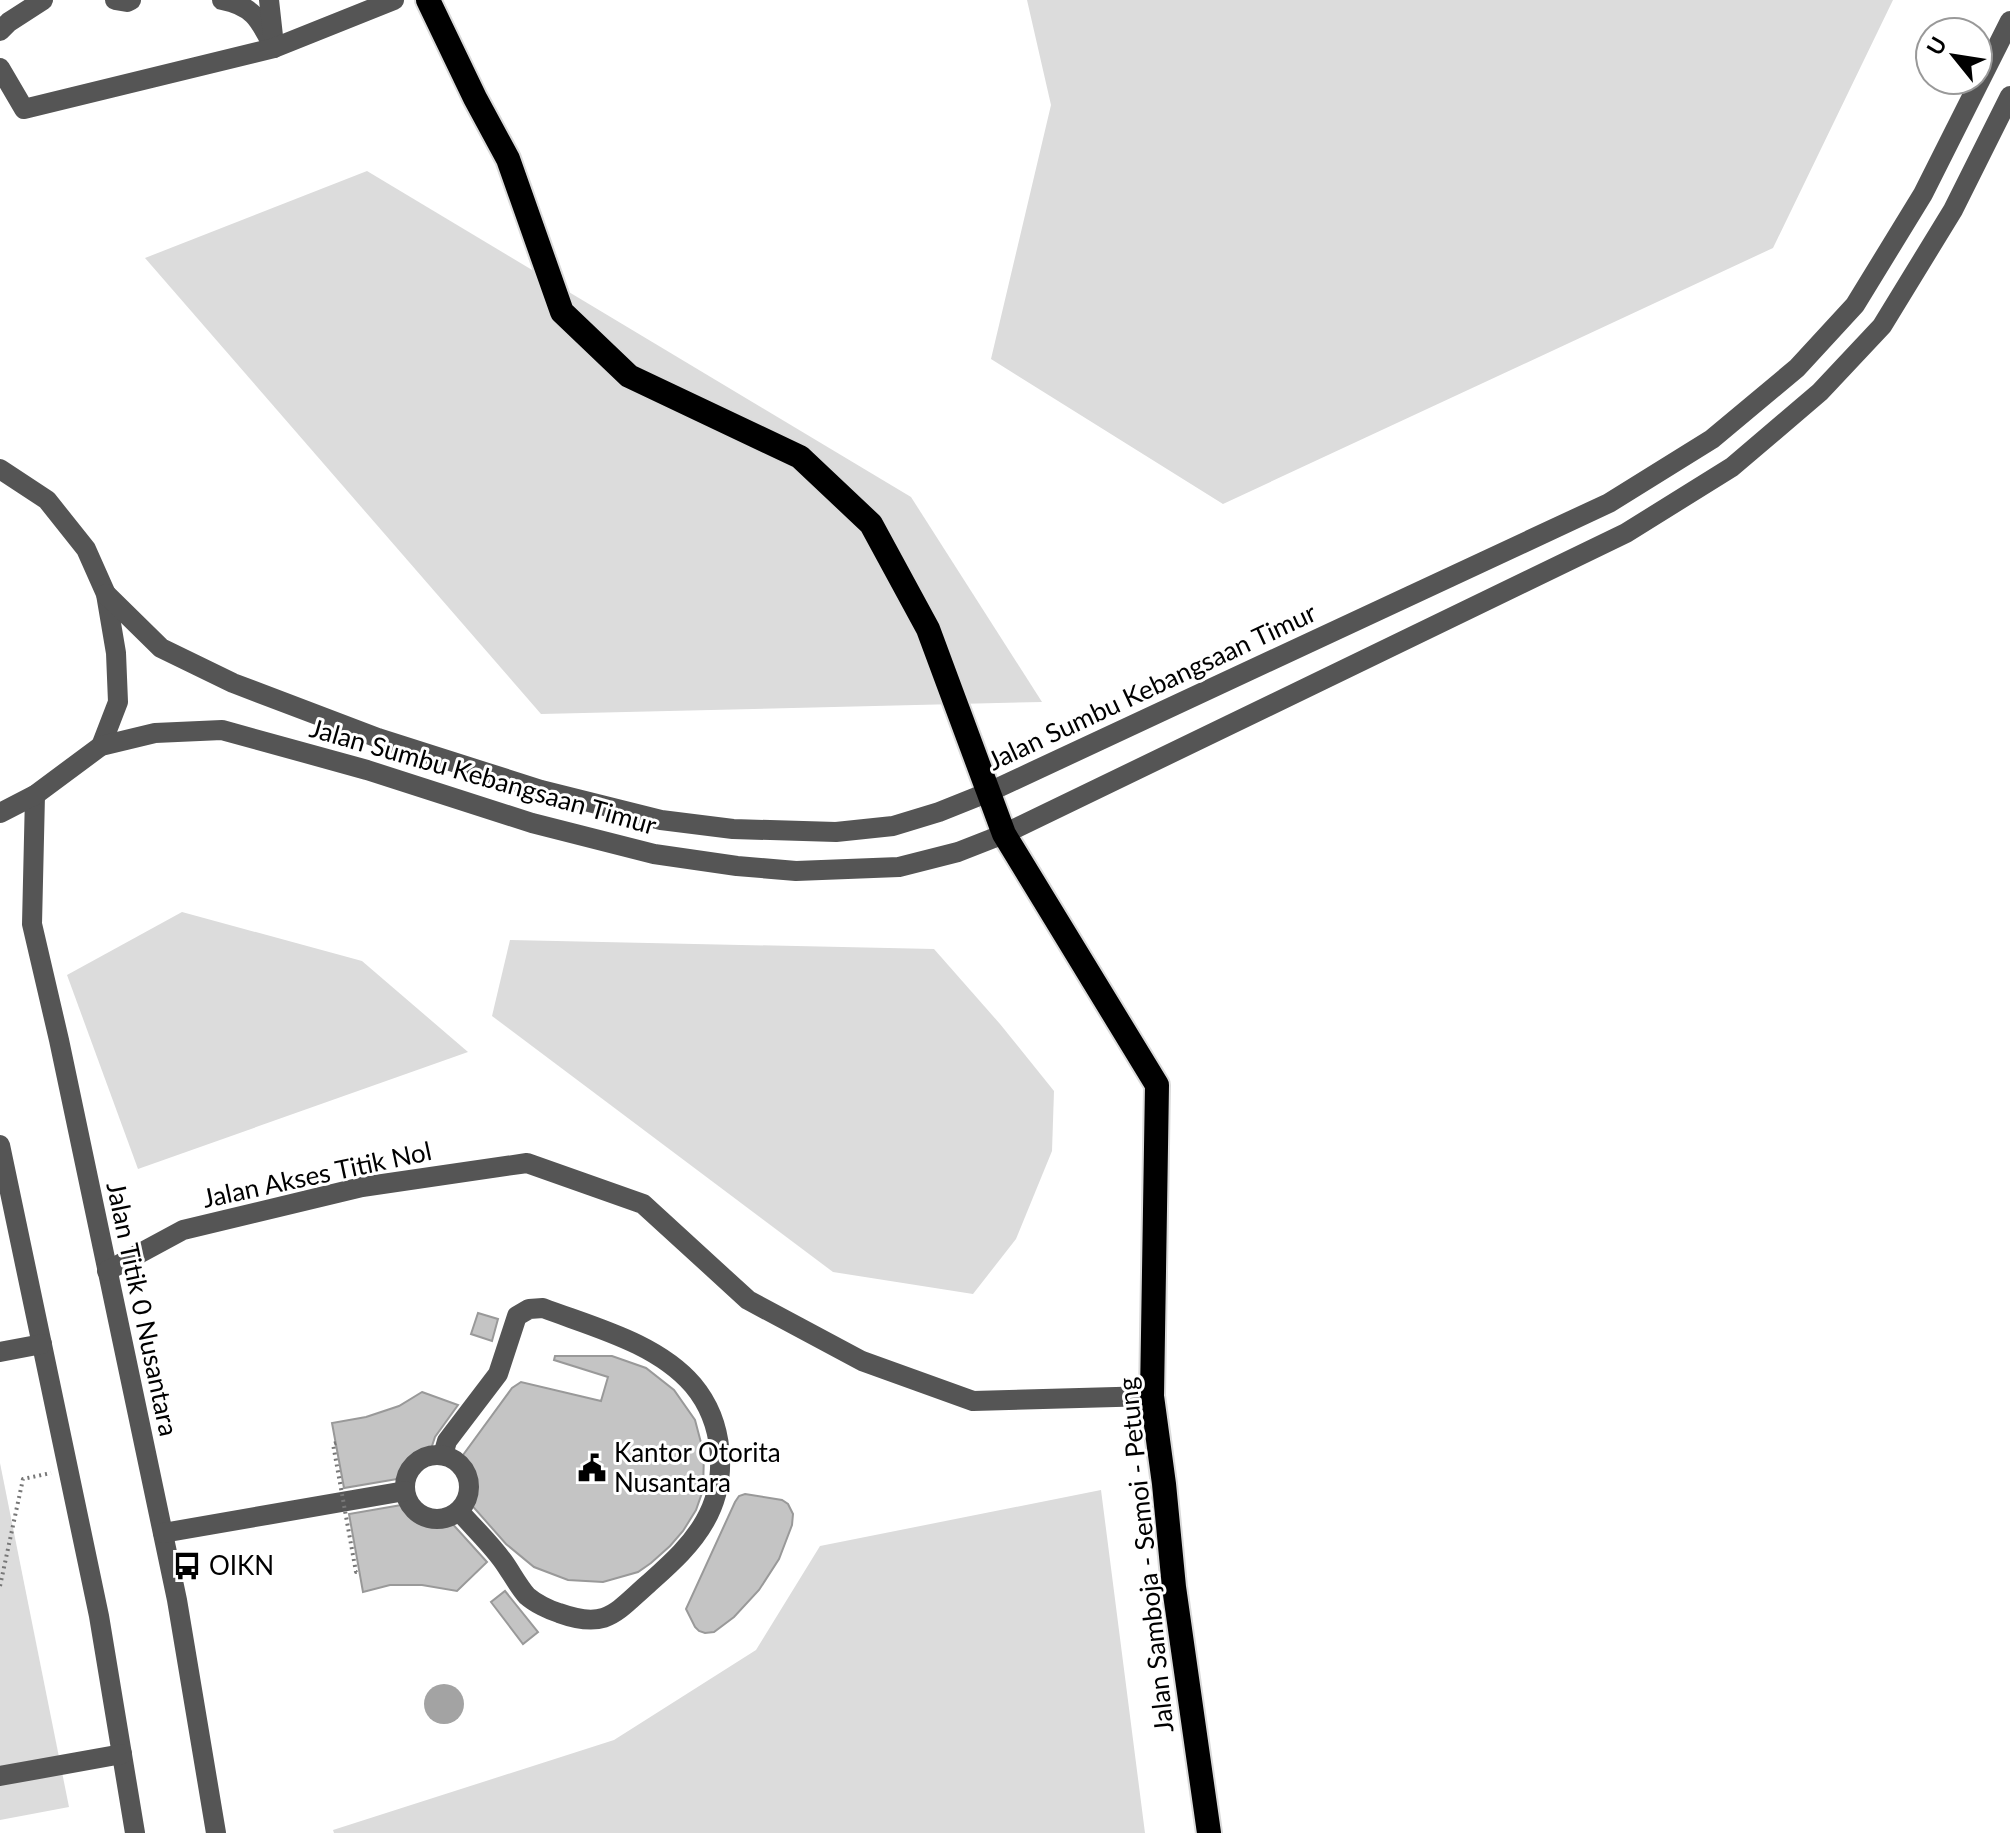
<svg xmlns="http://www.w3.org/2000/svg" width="2010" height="1833" viewBox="0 0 2010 1833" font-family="Lato,sans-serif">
	<rect width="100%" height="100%" fill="#fff"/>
	<g fill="#dcdcdc">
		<polygon points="1027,0 1893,0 1773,248 1223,504 991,359 1051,105"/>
		<polygon points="367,171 911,497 1042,702 541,714 145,258"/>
		<polygon points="182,912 362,961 468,1052 138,1169 67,975"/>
		<polygon points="510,940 934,949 1000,1024 1054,1091 1052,1151 1016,1239 973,1294 833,1272 492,1016"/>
		<polygon points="0,1463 69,1807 0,1820"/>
		<polygon points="1101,1490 1145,1833 334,1833 333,1830 614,1740 756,1650 820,1546"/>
	</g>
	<circle fill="#a3a3a3" cx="444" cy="1704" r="20"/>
	<g fill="#c4c4c4" stroke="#999" stroke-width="2">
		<polygon points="478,1313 498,1319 492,1341 471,1334"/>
		<polygon points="555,1356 612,1356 646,1368 674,1390 695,1420 704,1454 703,1490 696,1510 683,1531 670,1546 651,1563 638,1572 603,1582 568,1580 534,1567 506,1544 469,1502 461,1498 463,1494 463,1479 455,1466 512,1388 521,1382 601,1401 608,1377 554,1360"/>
		<polygon points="422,1392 458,1405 435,1437 430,1452 432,1461 418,1467 411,1480 403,1478 344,1488 332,1423 366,1417 399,1406"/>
		<polygon points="745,1494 782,1500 788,1504 793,1514 792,1525 779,1559 759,1590 734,1617 714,1632 705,1633 699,1631 695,1627 686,1609 735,1502 739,1496"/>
		<polygon points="414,1500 415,1504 427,1513 442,1514 446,1512 449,1520 487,1562 457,1591 422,1585 390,1585 363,1592 349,1514 407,1504"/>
		<polygon points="505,1591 538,1632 523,1644 491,1602"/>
	</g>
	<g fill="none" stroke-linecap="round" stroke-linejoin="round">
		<defs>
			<polyline id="highway" points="428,0 475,98 508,159 562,312 629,376 800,457 871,524 928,629 1004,834 1157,1085 1152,1396 1164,1484 1174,1587 1209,1833"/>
		</defs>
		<use href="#highway" stroke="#dbdbdb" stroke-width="28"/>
		<polyline stroke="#777" stroke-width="4" stroke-dasharray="2 4" stroke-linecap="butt" points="0,1586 23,1479 51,1473"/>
		<g stroke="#555" stroke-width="20">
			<polyline points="115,0 127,2 131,0"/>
			<path d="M 222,0 C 254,6 260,21 274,48"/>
			<polyline points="269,0 273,36"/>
			<polyline points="0,31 9,22 43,0"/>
			<polyline points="0,68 24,109 274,48 394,0"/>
			<polyline points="0,469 47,500 86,549 106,594 116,653 118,702 101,746"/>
			<polyline points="106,594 161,648 233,683 378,738 541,790 661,820 733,829 836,832 893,826 939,812 989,792 1609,503 1712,439 1797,368 1855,305 1923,194 2010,21"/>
			<polyline points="35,795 32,924 59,1040 177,1600 216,1833"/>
			<polyline points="0,813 35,795 101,746 155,733 222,730 367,770 532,823 654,854 737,866 796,871 899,867 958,852 1004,834 1626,533 1732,467 1820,392 1882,326 1953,210 2010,96"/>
			<polyline points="0,1145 99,1616 135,1833"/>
			<polyline points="107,1271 183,1230 362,1187 527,1163 643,1204 748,1300 862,1361 973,1401 1152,1396"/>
			<polyline points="0,1352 42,1344"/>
			<path d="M 443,1455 L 447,1441 L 498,1374 L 517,1316 L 529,1309 L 543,1308 C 593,1327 657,1343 693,1385 C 724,1422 729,1479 705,1521 C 691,1546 669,1565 648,1584 C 615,1613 606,1630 559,1613 C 549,1610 535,1603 527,1596 C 518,1586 511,1572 503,1561 C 490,1543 473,1527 459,1511"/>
			<circle cx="437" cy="1487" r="32"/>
			<polyline points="163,1533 405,1491"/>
			<polyline points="0,1776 122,1754"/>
		</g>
		<use href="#highway" stroke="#000" stroke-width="24"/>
		<polyline stroke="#777" stroke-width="4" stroke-dasharray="2 4" stroke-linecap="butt" points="336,1443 333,1444 356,1572 359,1572"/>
	</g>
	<defs>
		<symbol id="civic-bare" viewBox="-9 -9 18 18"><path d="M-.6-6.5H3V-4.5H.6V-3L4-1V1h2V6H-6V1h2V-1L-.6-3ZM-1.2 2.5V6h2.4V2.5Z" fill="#000" stroke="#fff" stroke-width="2.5" paint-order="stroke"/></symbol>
		<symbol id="bus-bare" viewBox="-9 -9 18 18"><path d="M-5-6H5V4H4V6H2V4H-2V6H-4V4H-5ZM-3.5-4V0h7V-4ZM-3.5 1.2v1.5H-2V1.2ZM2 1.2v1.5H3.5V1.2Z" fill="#000" stroke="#fff" stroke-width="2.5" paint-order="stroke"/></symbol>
	</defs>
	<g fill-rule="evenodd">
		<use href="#civic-bare" x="572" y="1448" width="40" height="40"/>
		<use href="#bus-bare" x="167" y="1546" width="40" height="40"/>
	</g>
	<g text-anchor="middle" stroke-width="6" stroke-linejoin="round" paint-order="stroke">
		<g font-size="26" fill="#000" stroke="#fff">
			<text transform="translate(1152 687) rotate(-25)" y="9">Jalan Sumbu Kebangsaan Timur</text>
			<text transform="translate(483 777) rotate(16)" y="9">Jalan Sumbu Kebangsaan Timur</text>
			<text transform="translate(317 1175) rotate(-12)" y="9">Jalan Akses Titik Nol</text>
			<text transform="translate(142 1309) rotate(78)" y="9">Jalan Titik 0 Nusantara</text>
			<text transform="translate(1146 1555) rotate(-96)" y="9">Jalan Samboja - Semoi - Petung</text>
		</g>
		<g font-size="26" fill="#000" stroke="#fff" text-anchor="start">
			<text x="614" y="1462">Kantor Otorita<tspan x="614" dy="30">Nusantara</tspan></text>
			<text x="209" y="1575">OIKN</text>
		</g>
	</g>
	<g transform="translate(1954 56) rotate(300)"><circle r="38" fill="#ffffff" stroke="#999999" stroke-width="2"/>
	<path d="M0-6L14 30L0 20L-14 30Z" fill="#000000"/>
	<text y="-12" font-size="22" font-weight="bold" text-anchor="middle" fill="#000000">U</text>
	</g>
</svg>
